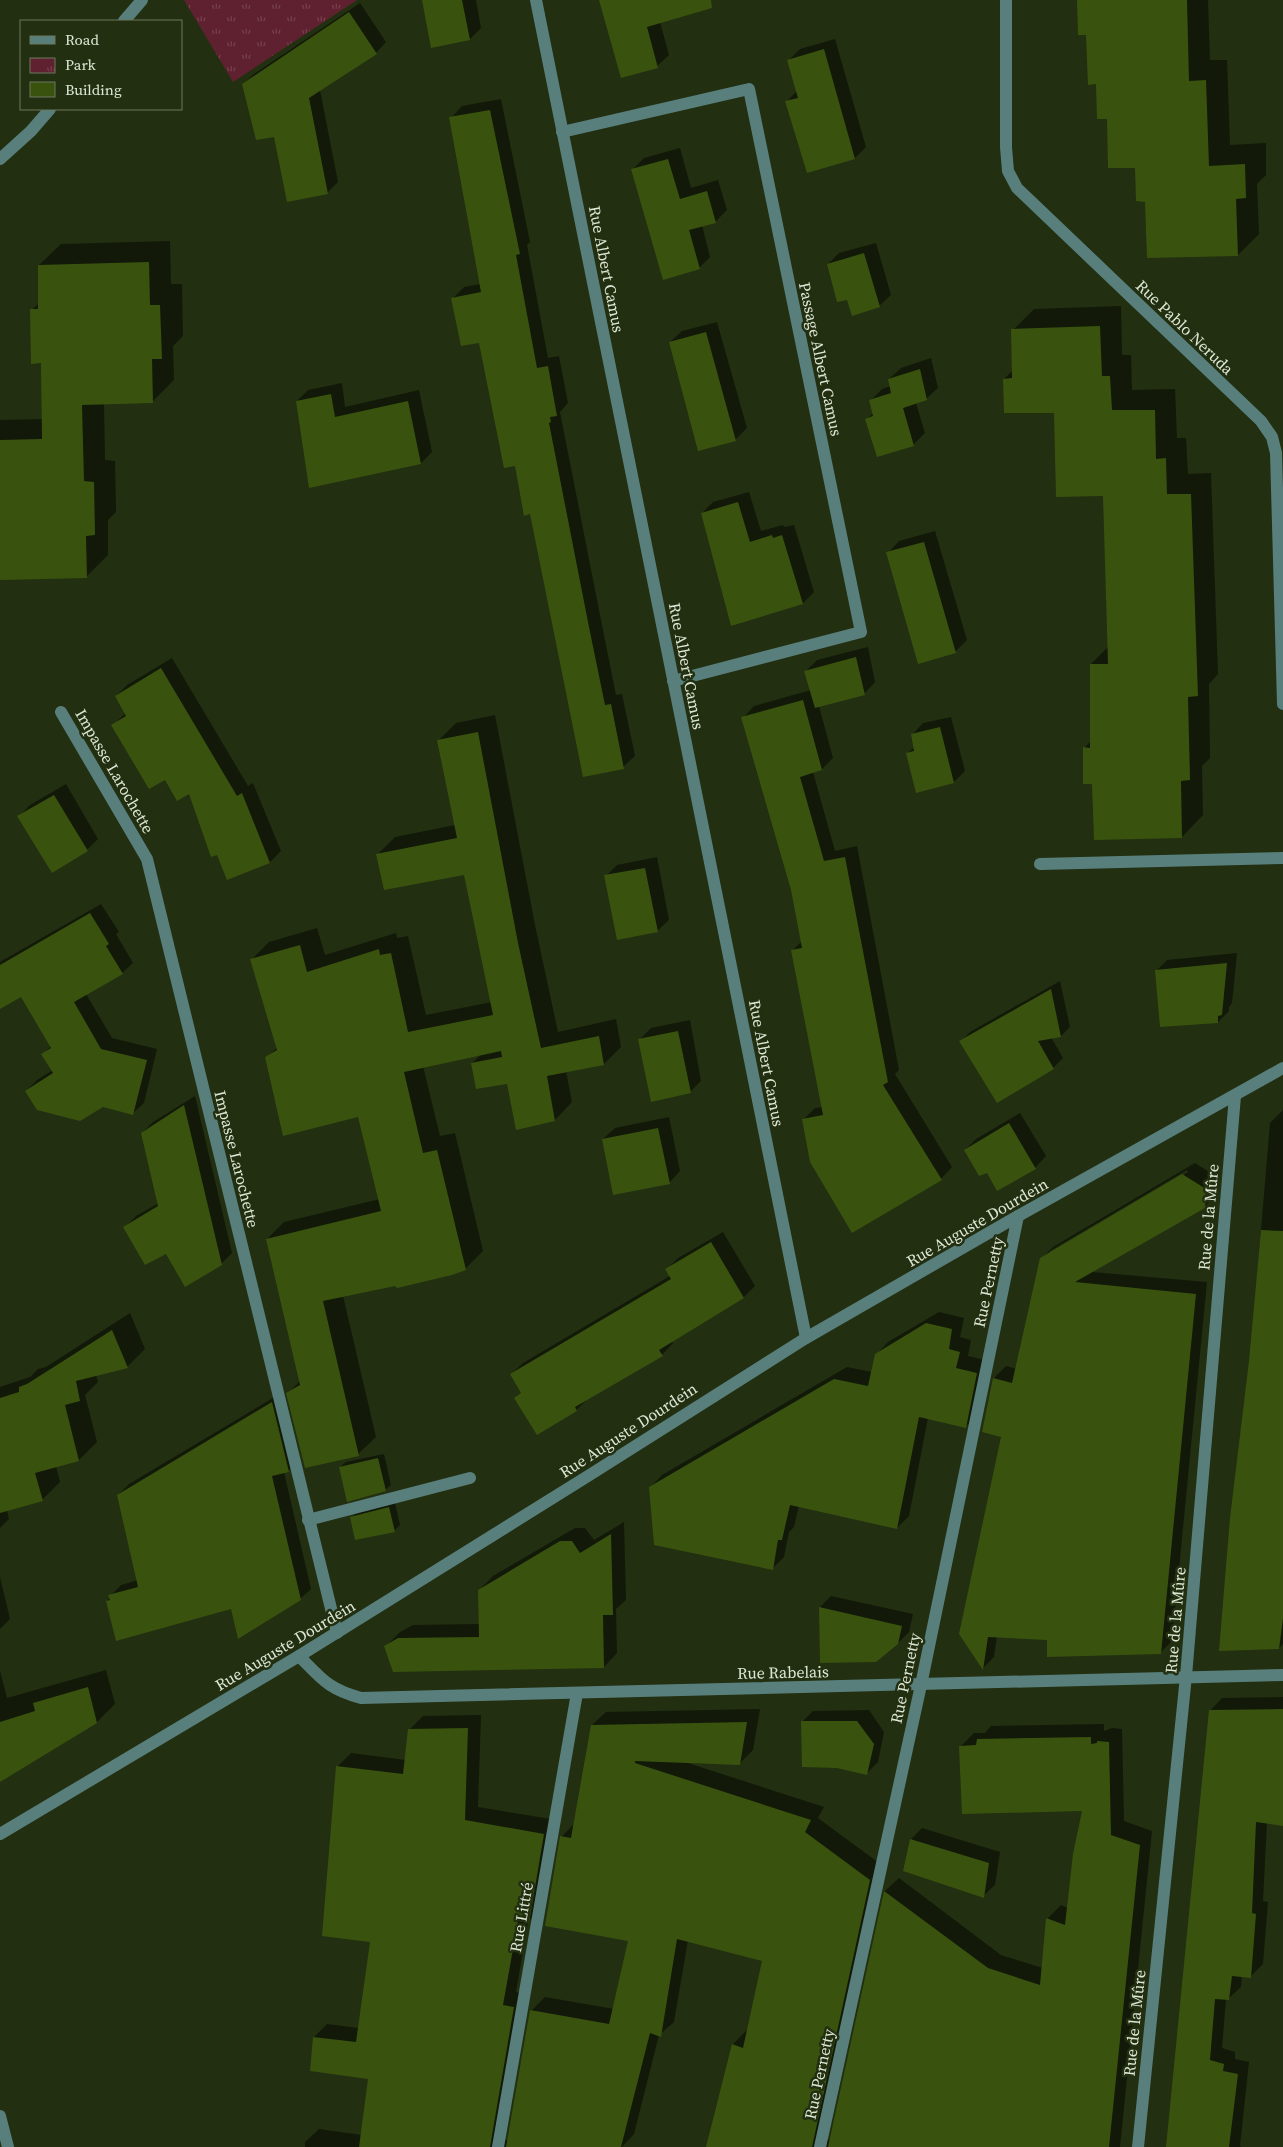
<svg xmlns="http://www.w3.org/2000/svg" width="1283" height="2147" viewBox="0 0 1283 2147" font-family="'Source Serif 4',serif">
	<defs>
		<pattern id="park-tufts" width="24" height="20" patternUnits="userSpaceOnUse" patternTransform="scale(1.25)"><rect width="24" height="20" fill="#5f212f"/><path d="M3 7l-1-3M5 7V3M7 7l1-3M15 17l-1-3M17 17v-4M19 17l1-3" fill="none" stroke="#76414c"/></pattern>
	</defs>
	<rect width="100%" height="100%" fill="#222f10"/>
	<polygon fill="url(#park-tufts)" points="184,0 357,0 233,82"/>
	<g fill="#0007" fill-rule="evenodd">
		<polygon points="423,0 476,0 481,28 470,39"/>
		<polygon points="600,0 688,0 660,22 669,55 657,66"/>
		<polygon points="1078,0 1208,0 1210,60 1227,60 1230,145 1266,143 1266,175 1257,184 1259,234 1238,255 1149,257 1147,200 1137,167 1108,118"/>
		<polygon points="360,3 386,42 376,53 320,90 338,182 327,193 275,135 243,84 254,74"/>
		<polygon points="835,39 866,147 855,158 786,102 797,91 789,60 800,49"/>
		<polygon points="501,99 530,242 527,245 548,358 559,356 568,403 560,412 600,615 616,695 622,694 635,756 623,767 531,513 480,342 453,298 464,287 481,284 451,118 462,106"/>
		<polygon points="680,148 691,188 718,180 727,210 715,222 702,225 710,257 699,268 632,170 644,158"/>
		<polygon points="170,241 171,284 182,284 183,336 173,346 174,380 152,402 104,403 105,460 115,461 116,512 108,520 108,555 86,577 0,579 0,420 43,419 42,362 32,310 40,302 39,265 61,244"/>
		<polygon points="876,243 891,295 879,306 848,299 828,264 839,253"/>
		<polygon points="1121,306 1122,355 1131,355 1132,390 1175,389 1177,438 1186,438 1188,474 1211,473 1218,674 1209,684 1210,758 1202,766 1203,815 1182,837 1094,783 1084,748 1091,741 1091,664 1108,647 1104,495 1055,412 1004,379 1013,370 1013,330 1034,309"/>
		<polygon points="717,322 747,428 735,440 670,342 682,331"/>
		<polygon points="931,358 938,388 926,399 916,403 925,433 913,445 866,420 873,413 870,401 882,389 891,386 889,379 901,368"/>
		<polygon points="342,383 345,407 419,390 432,452 421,463 310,486 297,401 308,390"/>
		<polygon points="749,492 761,531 783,525 784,527 794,525 814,592 803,603 732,624 702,513 713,502"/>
		<polygon points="935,531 967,640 956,651 919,662 888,553 899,541"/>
		<polygon points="868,647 875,682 864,694 819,706 833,758 822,769 813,772 835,851 857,846 899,1070 895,1074 952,1167 941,1179 803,1120 815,1108 823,1107 792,951 802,941 792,889 743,718 754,706 811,690 806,671 817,660"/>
		<polygon points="172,658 248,786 253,783 281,851 270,862 228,879 189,793 165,779 113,725 126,713 116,696 127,685"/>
		<polygon points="495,715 535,925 558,1032 616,1019 621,1047 604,1064 566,1071 572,1102 555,1120 508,1082 472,1063 482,1054 423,1066 440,1136 455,1133 483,1251 465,1269 343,1296 376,1437 358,1454 288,1393 300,1381 267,1239 284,1222 380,1199 359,1115 266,1058 278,1047 251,960 269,942 317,928 325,955 396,933 397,938 408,936 426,1015 492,1002 465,873 378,854 395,837 455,825 439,740 456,723"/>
		<polygon points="951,717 965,771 954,782 917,792 907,754 915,746 912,735 923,723"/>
		<polygon points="66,784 98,839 87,850 19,816 30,805"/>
		<polygon points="657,857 669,920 657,931 606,876 617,865"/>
		<polygon points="101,904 119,932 116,934 133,963 122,973 86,994 112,1038 157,1049 144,1103 133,1113 26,1091 37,1080 53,1070 43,1054 51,1046 21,995 0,1008 0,962"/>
		<polygon points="1237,953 1232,1003 1229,1007 1229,1011 1218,1022 1156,971 1167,960"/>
		<polygon points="1060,981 1070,1027 1061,1036 1051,1037 1063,1058 1053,1068 997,1101 961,1041 970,1032"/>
		<polygon points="690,1020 701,1081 690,1092 639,1040 651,1028"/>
		<polygon points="195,1096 232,1253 221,1264 167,1252 125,1227 136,1216 159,1203 142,1133 153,1122"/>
		<polygon points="1283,1110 1283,1644 1279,1648 1250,1361 1270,1123"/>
		<polygon points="1020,1113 1046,1156 1035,1168 988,1171 965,1150 976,1139"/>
		<polygon points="669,1117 680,1171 669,1183 603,1139 615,1128"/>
		<path d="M 1195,1163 L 1217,1177 L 1216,1195 L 1204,1207 L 1092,1272 L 1207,1282 L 1172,1641 L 1160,1653 L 1049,1639 L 997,1636 L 994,1657 L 983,1668 L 1002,1436 L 983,1431 L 994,1378 L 1006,1366 L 1017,1369 L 1041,1259 L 1053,1247 ZM 1187,1170 L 1188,1172 L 1050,1254 L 1050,1251 Z"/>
		<polygon points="723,1232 755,1286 744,1297 672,1341 673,1343 662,1355 588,1399 576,1410 522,1392 511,1374 523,1363 670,1276 667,1269 678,1258"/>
		<polygon points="939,1312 964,1318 960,1337 971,1340 968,1356 989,1361 978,1415 965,1427 928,1418 909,1516 897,1528 799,1505 794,1527 789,1532 784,1557 772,1569 650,1488 662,1475 847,1367 872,1372 876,1355 888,1342"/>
		<polygon points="130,1313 145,1349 127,1367 96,1375 98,1382 85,1395 97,1442 79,1460 56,1466 60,1482 42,1500 7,1510 9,1519 0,1528 0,1387 30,1377 38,1369 46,1367"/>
		<polygon points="283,1392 299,1460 288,1471 284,1472 311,1589 300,1599 232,1608 107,1601 110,1598 110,1596 121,1585 138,1580 118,1495 129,1484"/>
		<polygon points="384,1454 391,1485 385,1490 340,1467 346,1462"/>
		<polygon points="395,1503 400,1525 394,1531 351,1518 357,1512"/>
		<polygon points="624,1522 626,1600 616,1609 617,1653 604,1667 386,1646 400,1632 413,1625 480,1624 479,1590 493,1576 575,1528 585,1528 594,1540"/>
		<polygon points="0,1577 10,1619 0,1629"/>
		<polygon points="831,1596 913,1614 909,1632 897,1644 820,1607"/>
		<polygon points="106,1670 115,1704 97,1722 0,1779 0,1671 7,1698"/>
		<polygon points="1283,1697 1283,1823 1267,1822 1263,1901 1268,1902 1263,1964 1250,1977 1242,1976 1241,1987 1228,1999 1226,1999 1222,2048 1235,2052 1235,2059 1249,2062 1240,2146 1242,2147 1167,2147 1210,1711 1222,1698"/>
		<polygon points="760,1709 753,1750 739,1764 688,1763 824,1807 818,1818 883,1866 825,2131 828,2140 831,2140 885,1891 899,1878 1001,1955 1043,1968 1047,1919 1061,1905 1068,1908 1084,1810 960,1747 974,1733 985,1733 991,1726 1104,1724 1104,1731 1112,1728 1122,1729 1124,1821 1152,1831 1120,2147 708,2147 733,2044 746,2031 748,2031 764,1961 688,1940 674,2022 659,2035 634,2134 622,2147 305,2147 305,2142 319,2129 362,2135 370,2078 311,2070 314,2037 327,2024 359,2028 371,1941 337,1767 351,1753 406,1760 409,1730 423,1716 481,1715 478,1807 557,1820 542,1908 528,1922 516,1992 527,1994 503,2131 506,2140 509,2140 531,2011 545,1997 614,2009 630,1940 561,1837 574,1824 592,1725 606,1712"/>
		<polygon points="869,1710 884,1732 878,1762 867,1773 802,1722 813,1711"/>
		<polygon points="922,1828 1000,1852 995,1885 983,1896 911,1839"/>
	</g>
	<g fill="#39530f">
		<polygon points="422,0 462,0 470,40 431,48"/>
		<polygon points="599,0 711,0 712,8 647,27 658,68 621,78"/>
		<polygon points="1077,0 1187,0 1189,81 1206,80 1209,166 1245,164 1246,198 1236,199 1238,256 1147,258 1145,202 1136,201 1135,168 1108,168 1107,119 1097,119 1096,84 1088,85 1086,35 1078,35"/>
		<polygon points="349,12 377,54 309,98 328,194 287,202 274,137 256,140 242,84"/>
		<polygon points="824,49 855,159 807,173 785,101 798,98 787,60"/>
		<polygon points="490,110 520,254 516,255 537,368 548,366 557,416 550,417 551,422 549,423 589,627 605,705 611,704 624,769 583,777 530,514 524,516 515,466 504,468 479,343 461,346 451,298 481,292 449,117"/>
		<polygon points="668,159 680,199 707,191 716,223 689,230 700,269 663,280 631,169"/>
		<polygon points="864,253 880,307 852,316 847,300 837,302 827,264"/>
		<polygon points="149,262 150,305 160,305 162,359 152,359 153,403 82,405 84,481 94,482 95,535 86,536 87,578 0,580 0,440 42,439 41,363 31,364 30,309 38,309 38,265"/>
		<polygon points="1100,326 1102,376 1110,376 1112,410 1155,410 1156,459 1166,458 1167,494 1191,494 1198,696 1188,697 1190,780 1181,781 1182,838 1094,840 1092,784 1083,784 1083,747 1090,748 1090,664 1108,664 1103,496 1056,497 1054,413 1004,413 1003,379 1012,378 1011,329"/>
		<polygon points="706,332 736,441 698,451 669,342"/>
		<polygon points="920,369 927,400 903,408 914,446 877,457 865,419 873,416 869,400 891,393 888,379"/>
		<polygon points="331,394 335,417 408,401 421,464 309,488 296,401"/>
		<polygon points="738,502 750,542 772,535 773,538 782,535 803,604 731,626 701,513"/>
		<polygon points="924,542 956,653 918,664 886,552"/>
		<polygon points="856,657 865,695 815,708 804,671"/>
		<polygon points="161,668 237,796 242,793 270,863 227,880 217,855 211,857 189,794 177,801 165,780 149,789 111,725 126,716 115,696"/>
		<polygon points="803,700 822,770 800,777 824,861 845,857 888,1082 883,1085 942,1180 852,1233 810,1162 802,1119 823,1115 791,950 802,948 791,890 741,717"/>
		<polygon points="940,727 954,783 916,793 906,753 914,751 911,734"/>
		<polygon points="478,732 518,943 541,1048 599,1036 604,1065 547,1076 555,1121 516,1130 507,1084 476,1089 471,1063 502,1057 501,1051 404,1072 423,1153 437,1150 466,1270 452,1275 397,1288 395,1286 323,1301 359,1456 305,1468 286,1393 300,1385 266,1239 381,1211 358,1117 283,1136 265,1057 277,1050 250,959 300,945 307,972 379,949 380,955 391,953 408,1032 493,1015 464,875 384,890 376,854 457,838 437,740"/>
		<polygon points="54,795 88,851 52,873 17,816"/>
		<polygon points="645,868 658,932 617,940 604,875"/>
		<polygon points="90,913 109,944 106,946 123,974 74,1002 101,1049 147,1060 133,1115 103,1107 80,1121 37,1110 25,1091 53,1073 41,1054 51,1048 21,997 0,1009 0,965"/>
		<polygon points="1227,963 1222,1015 1218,1016 1218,1023 1160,1027 1155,970"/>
		<polygon points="1051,989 1061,1037 1038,1041 1054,1069 997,1103 959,1041"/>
		<polygon points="678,1031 691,1093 651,1102 638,1039"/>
		<polygon points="184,1105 222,1265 185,1287 166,1254 145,1265 123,1227 158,1206 141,1133"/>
		<polygon points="1009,1123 1036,1169 997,1191 987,1173 979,1176 964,1150"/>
		<polygon points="658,1128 670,1184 613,1195 602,1139"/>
		<polygon points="1182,1174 1206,1189 1205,1208 1075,1282 1196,1294 1161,1654 1047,1657 1047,1640 988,1637 983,1670 959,1634 1001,1437 982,1432 993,1378 1012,1383 1040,1258"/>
		<polygon points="1261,1230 1283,1231 1283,1618 1279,1649 1219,1651 1230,1518 1249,1361"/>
		<polygon points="711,1242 744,1298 659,1350 663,1356 575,1407 577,1411 537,1435 514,1398 521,1393 510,1374 671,1279 665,1269"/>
		<polygon points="926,1323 952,1329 949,1349 960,1352 956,1368 977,1373 966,1428 919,1417 897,1529 790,1505 782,1540 778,1540 773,1570 654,1545 649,1487 834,1379 868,1386 875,1354"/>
		<polygon points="112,1330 128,1368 76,1381 80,1401 65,1405 79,1461 35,1473 43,1501 0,1513 0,1398 19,1392 19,1387 27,1384"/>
		<polygon points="272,1402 289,1472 272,1476 301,1600 238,1639 231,1609 116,1641 106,1601 110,1600 108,1595 138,1587 117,1495"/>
		<polygon points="378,1458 386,1491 347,1502 339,1467"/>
		<polygon points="389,1507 395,1532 355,1540 350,1517"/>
		<polygon points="611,1534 613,1615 603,1615 604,1668 393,1672 384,1646 398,1638 479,1637 478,1590 560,1541 572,1541 580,1553"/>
		<polygon points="819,1607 902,1626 898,1644 876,1662 820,1663"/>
		<polygon points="88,1687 97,1723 0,1782 0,1722 35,1711 33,1703"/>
		<polygon points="1283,1709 1283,1826 1256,1822 1252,1913 1256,1914 1251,1978 1232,1976 1229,2000 1215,1999 1210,2060 1224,2064 1223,2071 1238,2074 1229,2147 1166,2147 1209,1710"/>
		<polygon points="801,1721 857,1721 874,1744 867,1775 837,1768 802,1767"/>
		<polygon points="747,1722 740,1765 635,1761 635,1763 811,1820 805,1832 870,1880 812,2147 706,2147 732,2044 743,2048 762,1961 677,1939 661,2037 650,2033 621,2147 506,2147 530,2010 609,2024 628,1941 545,1926 560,1836 571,1838 591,1725"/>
		<polygon points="468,1728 465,1820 544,1834 529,1923 518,1921 503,2005 514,2007 490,2147 359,2147 368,2079 310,2071 313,2037 356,2042 370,1942 322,1936 336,1766 403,1774 408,1729"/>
		<polygon points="1091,1737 1091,1744 1097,1743 1097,1741 1109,1742 1111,1835 1140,1845 1109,2147 828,2147 884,1891 988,1968 1040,1985 1046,1918 1065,1925 1073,1854 1082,1811 962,1814 959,1746 976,1745 977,1739"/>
		<polygon points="910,1839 989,1863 984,1898 903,1871"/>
	</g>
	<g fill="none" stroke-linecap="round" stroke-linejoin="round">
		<g stroke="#587f7c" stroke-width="12">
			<polyline points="536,0 806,1338"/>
			<polyline points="1006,0 1006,147 1008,171 1017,188 1261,421 1272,437 1276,453 1283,704"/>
			<polyline points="124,21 142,0"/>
			<polyline points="562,132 749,89 861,632 673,681"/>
			<polyline points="0,159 31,131 50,109"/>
			<polyline points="61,712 147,859 337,1633"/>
			<polyline points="1040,864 1283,858"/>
			<polyline points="308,1520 470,1478"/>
			<path d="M 299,1656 C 322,1679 328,1689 361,1698 L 1283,1675"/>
			<polyline points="0,1834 299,1656 588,1476 806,1338 1018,1216 1283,1068"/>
			<polyline points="0,2116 8,2147"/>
			<polyline points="498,2147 577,1693"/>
			<polyline points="820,2147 921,1685 1018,1216"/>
			<polyline points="1138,2147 1186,1676 1235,1096"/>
		</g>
	</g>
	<g text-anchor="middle" stroke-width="5" stroke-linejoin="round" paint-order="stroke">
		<g font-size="16" fill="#dee7d5" stroke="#222f10">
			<text transform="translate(607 269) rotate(79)" y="6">Rue Albert Camus</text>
			<text transform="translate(1185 327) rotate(44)" y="6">Rue Pablo Neruda</text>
			<text transform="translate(821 359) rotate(78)" y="6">Passage Albert Camus</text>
			<text transform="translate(687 666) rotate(79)" y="6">Rue Albert Camus</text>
			<text transform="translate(115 771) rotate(60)" y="6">Impasse Larochette</text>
			<text transform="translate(767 1063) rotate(79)" y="6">Rue Albert Camus</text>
			<text transform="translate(237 1159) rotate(76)" y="6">Impasse Larochette</text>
			<text transform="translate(1208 1217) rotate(-85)" y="6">Rue de la Mûre</text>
			<text transform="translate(977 1222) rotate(-30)" y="6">Rue Auguste Dourdein</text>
			<text transform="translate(988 1282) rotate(-78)" y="6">Rue Pernetty</text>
			<text transform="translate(628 1430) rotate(-33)" y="6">Rue Auguste Dourdein</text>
			<text transform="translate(1175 1620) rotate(-85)" y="6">Rue de la Mûre</text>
			<text transform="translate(285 1645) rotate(-31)" y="6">Rue Auguste Dourdein</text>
			<text transform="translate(783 1672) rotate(-1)" y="6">Rue Rabelais</text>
			<text transform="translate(905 1678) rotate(-78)" y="6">Rue Pernetty</text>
			<text transform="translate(521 1917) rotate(-80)" y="6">Rue Littré</text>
			<text transform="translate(1134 2023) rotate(-84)" y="6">Rue de la Mûre</text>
			<text transform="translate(819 2074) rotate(-78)" y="6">Rue Pernetty</text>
		</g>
	</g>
	<rect x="20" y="20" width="162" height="90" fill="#222f10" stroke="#6d795f"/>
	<rect x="30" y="36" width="25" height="8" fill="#587f7c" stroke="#6d795f"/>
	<text x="65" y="45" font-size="15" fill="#dee7d5">Road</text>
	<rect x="30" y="58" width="25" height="15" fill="url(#park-tufts)" stroke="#6d795f"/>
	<text x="65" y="70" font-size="15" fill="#dee7d5">Park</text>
	<rect x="30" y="82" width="25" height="15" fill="#39530f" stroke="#6d795f"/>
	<text x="65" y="95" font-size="15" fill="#dee7d5">Building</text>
</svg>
